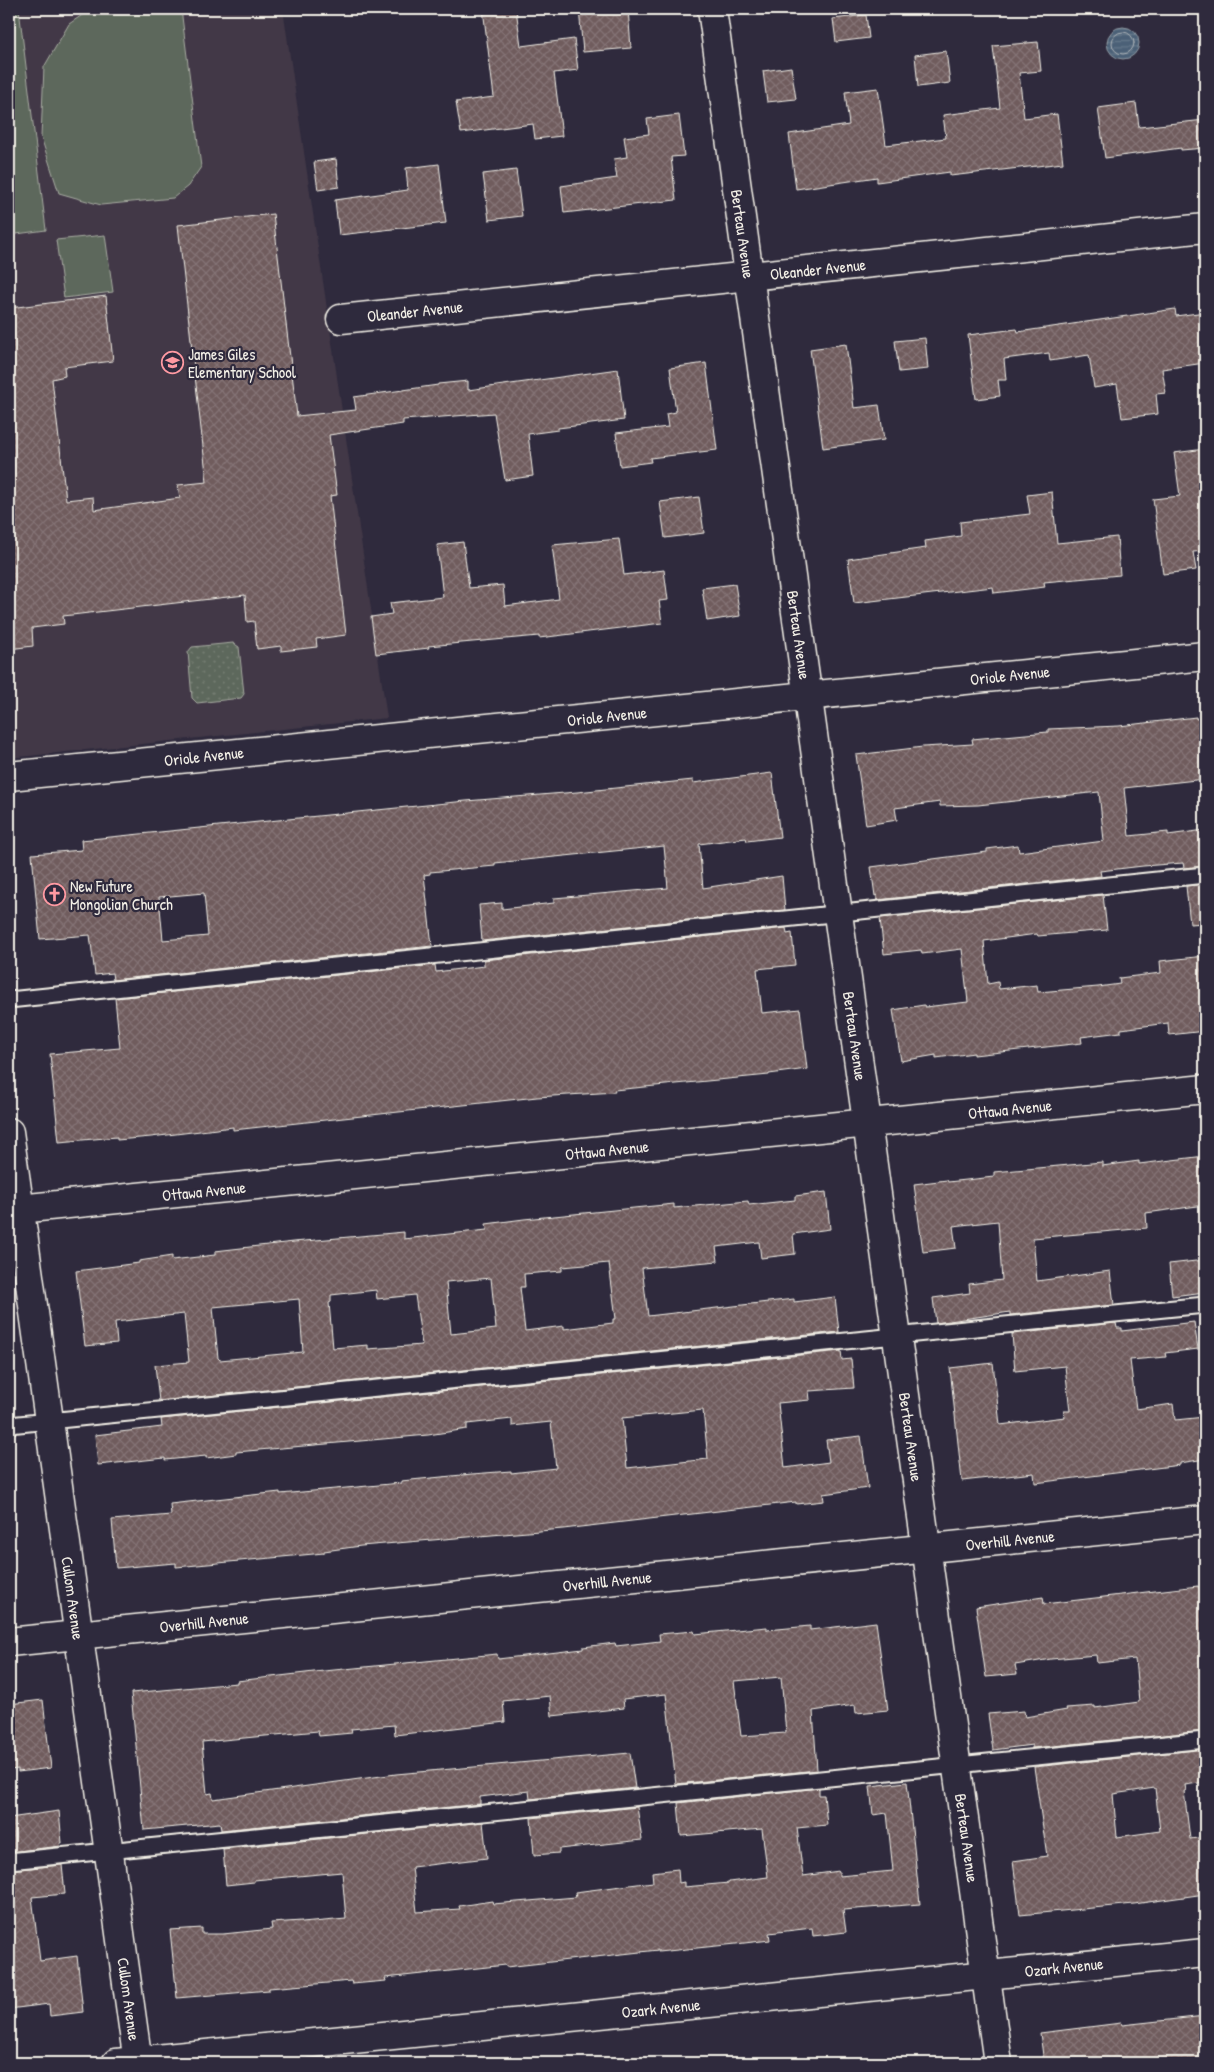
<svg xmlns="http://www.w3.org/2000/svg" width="1214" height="2072" viewBox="0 0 1214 2072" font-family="'Patrick Hand',sans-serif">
	<defs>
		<pattern id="grass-dots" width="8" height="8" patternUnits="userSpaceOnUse" patternTransform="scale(1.25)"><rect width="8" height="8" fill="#5d685c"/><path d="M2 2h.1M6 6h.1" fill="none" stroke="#757e73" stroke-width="1.8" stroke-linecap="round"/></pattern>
		<pattern id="water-rules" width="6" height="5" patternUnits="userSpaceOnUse" patternTransform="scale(1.25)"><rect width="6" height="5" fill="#4c6177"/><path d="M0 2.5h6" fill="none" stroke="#66788a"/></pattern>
		<pattern id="building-cross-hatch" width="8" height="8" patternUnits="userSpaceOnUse" patternTransform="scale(1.25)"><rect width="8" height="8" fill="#6f5b5d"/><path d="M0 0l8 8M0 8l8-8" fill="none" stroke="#847374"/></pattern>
	</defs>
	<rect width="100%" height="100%" fill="#2f2a3d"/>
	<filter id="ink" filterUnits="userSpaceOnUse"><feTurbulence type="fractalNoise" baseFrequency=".02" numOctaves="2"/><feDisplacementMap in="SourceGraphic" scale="10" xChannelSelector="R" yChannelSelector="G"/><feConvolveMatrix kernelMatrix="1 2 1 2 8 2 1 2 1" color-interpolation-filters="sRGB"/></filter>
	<g filter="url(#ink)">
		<polygon fill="#423947" points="9,9 283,9 387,718 9,758"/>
		<polygon fill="url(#grass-dots)" stroke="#a8aca2" points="233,643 239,647 244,694 241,698 197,703 192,698 188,652 192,647"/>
		<g fill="#5d685c" stroke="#a8aca2">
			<polygon points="9,9 19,9 46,230 9,235"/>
			<polygon points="91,9 181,9 201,167 188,186 173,198 101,205 59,193 41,137 44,67 69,24"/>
			<polygon points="105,235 113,292 64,298 56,240"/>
		</g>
		<circle fill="url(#water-rules)" stroke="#8f9ba4" cx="1123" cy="43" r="16"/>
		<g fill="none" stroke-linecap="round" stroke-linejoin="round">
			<circle stroke="#b1b7bb" stroke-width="1" cx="1123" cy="43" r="11"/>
		</g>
		<g fill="url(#building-cross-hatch)" stroke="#f4f1e8" fill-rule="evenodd">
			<polygon points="483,9 516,9 521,46 574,39 578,70 554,73 562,136 535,139 533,124 461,133 456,102 494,97"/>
			<polygon points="579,9 628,9 631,48 583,52"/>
			<polygon points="866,15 869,38 836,42 833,19"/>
			<polygon points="1038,42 1041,71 1019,73 1024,118 1057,114 1063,163 950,176 950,172 877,182 877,177 796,189 789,134 849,125 845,92 878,88 886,145 946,138 943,115 1000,108 993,46"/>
			<polygon points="946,51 950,83 918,87 915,55"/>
			<polygon points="791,67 796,99 767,102 763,71"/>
			<polygon points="1136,103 1139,127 1205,120 1205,148 1181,150 1181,148 1105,158 1098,108"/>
			<polygon points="679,115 684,156 671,157 676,200 564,213 561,186 617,178 614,159 627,157 624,137 649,134 647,119"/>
			<polygon points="336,159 339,187 318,190 314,162"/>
			<polygon points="439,164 446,223 339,235 335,200 408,190 406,168"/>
			<polygon points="516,170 522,216 489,220 483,174"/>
			<polygon points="273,214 297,416 356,410 354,397 438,385 438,384 468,381 468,390 618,369 624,420 558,428 558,430 528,434 533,476 505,480 494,413 403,420 403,424 329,435 337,495 330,496 346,635 316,639 317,647 281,651 281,646 257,649 254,621 247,622 245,595 63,616 64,624 32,628 33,646 9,649 9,308 106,296 113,361 64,367 65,376 52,379 66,500 93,497 94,510 180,498 178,485 207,482 178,225"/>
			<polygon points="1175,309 1176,316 1205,312 1205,363 1162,369 1166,393 1156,394 1158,414 1122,418 1117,384 1094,388 1089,355 1050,361 1049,353 1004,359 1006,380 998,380 1000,396 976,399 968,335 1017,329 1018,332"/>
			<polygon points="925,338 928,369 899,372 895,341"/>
			<polygon points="846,344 854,408 879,405 884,440 823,448 810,349"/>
			<polygon points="706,363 717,450 650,458 651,462 620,466 616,433 668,427 666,414 676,412 670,368"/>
			<polygon points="1205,449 1205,551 1193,552 1196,570 1163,574 1153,499 1180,496 1174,453"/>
			<polygon points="1052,492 1057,543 1117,537 1120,575 1044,582 1045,587 994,593 993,587 854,603 848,559 926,548 925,541 961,536 960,522 1030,514 1027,495"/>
			<polygon points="699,497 704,533 665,538 660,502"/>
			<polygon points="619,539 624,575 664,570 668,600 659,601 662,623 539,638 539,636 428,646 429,648 376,654 371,617 392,614 390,603 443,597 437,545 463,542 469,588 503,585 505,606 559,599 552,545"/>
			<polygon points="735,584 740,616 707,621 702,588"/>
			<polygon points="1196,717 1196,719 1205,718 1205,779 1124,788 1129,836 1168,832 1168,835 1205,830 1205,866 1184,868 1183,863 1143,866 1100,871 1101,876 877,900 877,895 875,896 871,867 987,852 987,849 1018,845 1019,852 1104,841 1099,792 978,805 940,806 940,802 895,808 897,820 866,825 856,755 923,747 973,744 972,739 1048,732 1048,729 1119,726"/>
			<path d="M 772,773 L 780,837 L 747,841 L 746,838 L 699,844 L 703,888 L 782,876 L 785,910 L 482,941 L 479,905 L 502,903 L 502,909 L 554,903 L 554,898 L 668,888 L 664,846 L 495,863 L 495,866 L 430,872 L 430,874 L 424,875 L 432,946 L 113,980 L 112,973 L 95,975 L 90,935 L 40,939 L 32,854 L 82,850 L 81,840 L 466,801 L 577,792 L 693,780 L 693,783 ZM 204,893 L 208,936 L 163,940 L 159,897 Z"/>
			<polygon points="1205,884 1205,923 1190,924 1186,886"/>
			<polygon points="1103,895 1107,930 1038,936 1037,934 984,941 988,984 998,982 999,989 1037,985 1038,992 1098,987 1120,984 1119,978 1161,973 1160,961 1205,956 1205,1031 1169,1035 1168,1023 1121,1029 1121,1032 1081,1037 1082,1043 974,1055 974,1053 936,1058 936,1055 901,1061 893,1010 924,1005 925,1007 968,1002 962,949 922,954 921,950 884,954 880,918"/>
			<polygon points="786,928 787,934 792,933 795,965 757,969 762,1013 800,1009 807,1069 769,1074 769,1075 614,1090 615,1092 537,1097 233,1130 233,1127 151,1137 117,1140 117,1137 59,1142 50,1054 120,1048 115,998 435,965 436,972 484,966 484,960"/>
			<polygon points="1205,1156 1205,1205 1146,1213 1147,1228 1033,1238 1037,1281 1110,1271 1114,1305 1010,1315 1010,1312 936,1323 933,1298 970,1293 969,1284 1002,1280 998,1221 953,1226 956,1248 923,1252 914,1184 947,1180 948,1182 994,1177 994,1172 1102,1162 1102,1166 1139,1161 1139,1164"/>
			<path d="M 826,1192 L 830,1229 L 793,1234 L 795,1254 L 761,1258 L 759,1242 L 716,1247 L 718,1261 L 642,1268 L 648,1316 L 794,1299 L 794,1302 L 835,1297 L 839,1332 L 159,1401 L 155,1365 L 189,1362 L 184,1314 L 115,1322 L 117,1343 L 85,1346 L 76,1271 L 139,1263 L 139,1261 L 172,1256 L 172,1260 L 215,1255 L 215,1251 L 294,1242 L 404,1232 L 404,1239 L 449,1234 L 487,1230 L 486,1224 L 524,1219 L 674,1204 L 674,1208 L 748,1201 L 749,1205 L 795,1200 L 795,1196 ZM 609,1263 L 616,1319 L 613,1319 L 613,1323 L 564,1329 L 564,1326 L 525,1331 L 520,1287 L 525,1287 L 524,1274 L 562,1271 L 562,1267 ZM 491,1278 L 496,1329 L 451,1334 L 446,1282 ZM 376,1290 L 377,1299 L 415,1295 L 422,1345 L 368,1349 L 368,1345 L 333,1348 L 329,1303 L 331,1302 L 331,1295 ZM 299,1299 L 303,1352 L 220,1360 L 218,1358 L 213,1307 Z"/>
			<polygon points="1205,1260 1205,1292 1172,1296 1169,1264"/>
			<polygon points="1194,1322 1198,1349 1165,1353 1166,1357 1130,1360 1136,1409 1173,1404 1175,1420 1205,1417 1205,1459 1180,1463 1180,1465 1035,1483 1034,1473 962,1481 950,1368 993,1363 1000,1425 1065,1417 1064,1411 1070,1411 1065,1366 1015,1371 1012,1334 1116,1323 1117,1328 1122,1328 1122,1331"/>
			<path d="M 841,1351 L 842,1360 L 851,1359 L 854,1388 L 809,1391 L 810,1400 L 778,1403 L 785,1468 L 829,1462 L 826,1440 L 861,1436 L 868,1488 L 823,1494 L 824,1501 L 796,1504 L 796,1502 L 563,1529 L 361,1546 L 324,1551 L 324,1553 L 176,1567 L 176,1563 L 116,1568 L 112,1520 L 171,1515 L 170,1504 L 280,1492 L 280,1494 L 401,1483 L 401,1481 L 472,1474 L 511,1471 L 511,1473 L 556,1468 L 551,1422 L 512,1426 L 512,1419 L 467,1424 L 467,1429 L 428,1435 L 236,1452 L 236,1454 L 206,1458 L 206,1456 L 165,1460 L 165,1458 L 98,1465 L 95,1435 L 162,1427 L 161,1419 ZM 703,1410 L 708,1459 L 627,1468 L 622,1418 Z"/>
			<polygon points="1198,1586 1198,1587 1205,1586 1205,1731 1032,1748 1032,1745 993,1750 988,1714 1024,1711 1025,1717 1067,1710 1066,1708 1095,1706 1095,1708 1139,1702 1135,1659 1097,1663 1096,1655 1051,1659 1015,1665 1017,1674 986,1677 976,1607 1043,1597 1044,1604"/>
			<path d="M 876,1622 L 888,1710 L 856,1713 L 855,1705 L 813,1711 L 817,1770 L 676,1784 L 666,1694 L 623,1699 L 624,1708 L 552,1716 L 550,1696 L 503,1701 L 505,1722 L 395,1735 L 394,1725 L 351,1729 L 352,1733 L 319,1736 L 318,1731 L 202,1742 L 207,1794 L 212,1793 L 213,1799 L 396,1774 L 630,1753 L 635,1788 L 530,1799 L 529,1791 L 480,1797 L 480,1804 L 221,1830 L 220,1823 L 144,1830 L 131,1693 L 237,1683 L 237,1681 L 314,1672 L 497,1654 L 498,1659 L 583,1649 L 583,1647 L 615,1643 L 616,1646 L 660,1641 L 659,1634 L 694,1631 L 695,1634 L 767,1627 L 767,1630 L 810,1626 L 810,1630 ZM 781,1677 L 786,1733 L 741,1736 L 734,1681 Z"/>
			<polygon points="43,1700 51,1768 18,1772 18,1769 9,1770 9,1704"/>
			<path d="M 1205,1749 L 1205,1782 L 1185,1785 L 1186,1791 L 1184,1791 L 1190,1839 L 1205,1837 L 1205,1894 L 1134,1904 L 1020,1915 L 1013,1861 L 1047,1856 L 1034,1767 ZM 1155,1788 L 1160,1831 L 1117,1837 L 1113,1794 Z"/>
			<polygon points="907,1782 920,1904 843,1910 846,1932 813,1936 812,1928 769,1933 770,1940 736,1944 658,1952 658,1950 506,1967 506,1965 385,1978 386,1981 352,1984 351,1981 269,1988 269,1990 177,1998 170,1930 202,1928 202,1934 223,1934 272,1929 271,1923 302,1921 302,1923 346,1919 342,1872 254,1880 254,1882 226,1885 223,1849 483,1822 487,1858 412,1867 417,1912 460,1909 459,1906 492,1901 493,1904 576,1897 575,1892 653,1882 652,1872 678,1869 679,1883 684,1882 684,1887 729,1883 729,1882 768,1877 762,1829 681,1836 678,1803 819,1788 819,1795 824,1795 827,1825 797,1828 803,1876 839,1871 839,1876 893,1871 887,1813 873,1815 870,1786"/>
			<polygon points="637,1807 642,1840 559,1849 559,1853 534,1855 531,1818"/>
			<polygon points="59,1811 62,1843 60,1843 61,1846 9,1852 9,1818"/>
			<polygon points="62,1865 65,1894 32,1897 40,1961 77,1956 83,2012 50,2016 49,2004 9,2009 9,1956 13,1955 9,1916 9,1870"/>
			<polygon points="1205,2016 1205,2063 1044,2063 1040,2033 1121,2023 1122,2025"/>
		</g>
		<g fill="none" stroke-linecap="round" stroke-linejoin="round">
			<defs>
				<g id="lane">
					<polyline points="9,1000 1205,875"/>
					<polyline points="9,1425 1205,1305"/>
					<polyline points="9,1861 1205,1740"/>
				</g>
				<g id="street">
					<polyline points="712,9 998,2063"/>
					<polyline points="341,319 1205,228"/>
					<polyline points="9,776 1205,656"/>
					<polyline points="9,1132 138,2063"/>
					<polyline points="9,1210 1205,1089"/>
					<polyline points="9,1642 1205,1520"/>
					<polyline points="116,2063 1205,1953"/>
				</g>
			</defs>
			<use href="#lane" stroke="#f4f1e8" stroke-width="19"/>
			<use href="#street" stroke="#f4f1e8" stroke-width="31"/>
			<use href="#lane" stroke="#2f2a3d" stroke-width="15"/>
			<use href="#street" stroke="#2f2a3d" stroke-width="28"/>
		</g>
	</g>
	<defs>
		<symbol id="school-ring" viewBox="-11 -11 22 22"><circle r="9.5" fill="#2f2a3d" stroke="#ff9aa2" stroke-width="1.5"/><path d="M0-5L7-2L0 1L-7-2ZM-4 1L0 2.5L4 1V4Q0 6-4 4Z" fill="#ff9aa2"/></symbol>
		<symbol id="church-ring" viewBox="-11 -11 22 22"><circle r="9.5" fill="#2f2a3d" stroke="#ff9aa2" stroke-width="1.5"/><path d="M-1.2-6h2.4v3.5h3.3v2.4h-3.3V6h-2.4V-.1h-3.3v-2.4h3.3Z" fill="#ff9aa2"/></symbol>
	</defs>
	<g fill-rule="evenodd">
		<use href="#school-ring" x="160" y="350" width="25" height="25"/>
		<use href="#church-ring" x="42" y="882" width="25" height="25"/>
	</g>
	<g text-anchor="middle" stroke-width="4.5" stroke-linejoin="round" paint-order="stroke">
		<g font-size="16" fill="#f4f1e8" stroke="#2f2a3d">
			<text transform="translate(743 234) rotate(82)" y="6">Berteau Avenue</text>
			<text transform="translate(818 269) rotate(-6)" y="6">Oleander Avenue</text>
			<text transform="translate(415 311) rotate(-6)" y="6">Oleander Avenue</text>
			<text transform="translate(799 635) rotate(82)" y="6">Berteau Avenue</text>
			<text transform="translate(1010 675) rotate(-6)" y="6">Oriole Avenue</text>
			<text transform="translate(607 716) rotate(-6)" y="6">Oriole Avenue</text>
			<text transform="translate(204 756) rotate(-6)" y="6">Oriole Avenue</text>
			<text transform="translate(855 1036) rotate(82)" y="6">Berteau Avenue</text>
			<text transform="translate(1010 1109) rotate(-6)" y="6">Ottawa Avenue</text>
			<text transform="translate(607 1150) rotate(-6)" y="6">Ottawa Avenue</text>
			<text transform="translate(204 1191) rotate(-6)" y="6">Ottawa Avenue</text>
			<text transform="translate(911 1437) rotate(82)" y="6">Berteau Avenue</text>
			<text transform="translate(1010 1540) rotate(-6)" y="6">Overhill Avenue</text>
			<text transform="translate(607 1581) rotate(-6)" y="6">Overhill Avenue</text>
			<text transform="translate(73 1598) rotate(82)" y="6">Cullom Avenue</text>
			<text transform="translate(204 1622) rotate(-6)" y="6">Overhill Avenue</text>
			<text transform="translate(967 1838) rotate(82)" y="6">Berteau Avenue</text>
			<text transform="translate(1064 1967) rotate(-6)" y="6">Ozark Avenue</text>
			<text transform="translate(129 1999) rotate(82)" y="6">Cullom Avenue</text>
			<text transform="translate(661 2008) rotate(-6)" y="6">Ozark Avenue</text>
		</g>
		<g font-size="16" fill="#f4f1e8" stroke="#2f2a3d" text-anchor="start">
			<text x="188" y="360">James Giles<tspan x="188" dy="18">Elementary School</tspan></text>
			<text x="70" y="892">New Future<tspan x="70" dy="18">Mongolian Church</tspan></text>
		</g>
	</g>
	<rect width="1214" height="2072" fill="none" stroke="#2f2a3d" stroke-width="30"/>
	<rect x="15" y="15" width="1184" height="2042" fill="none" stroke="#f4f1e8" stroke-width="2" filter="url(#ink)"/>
</svg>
